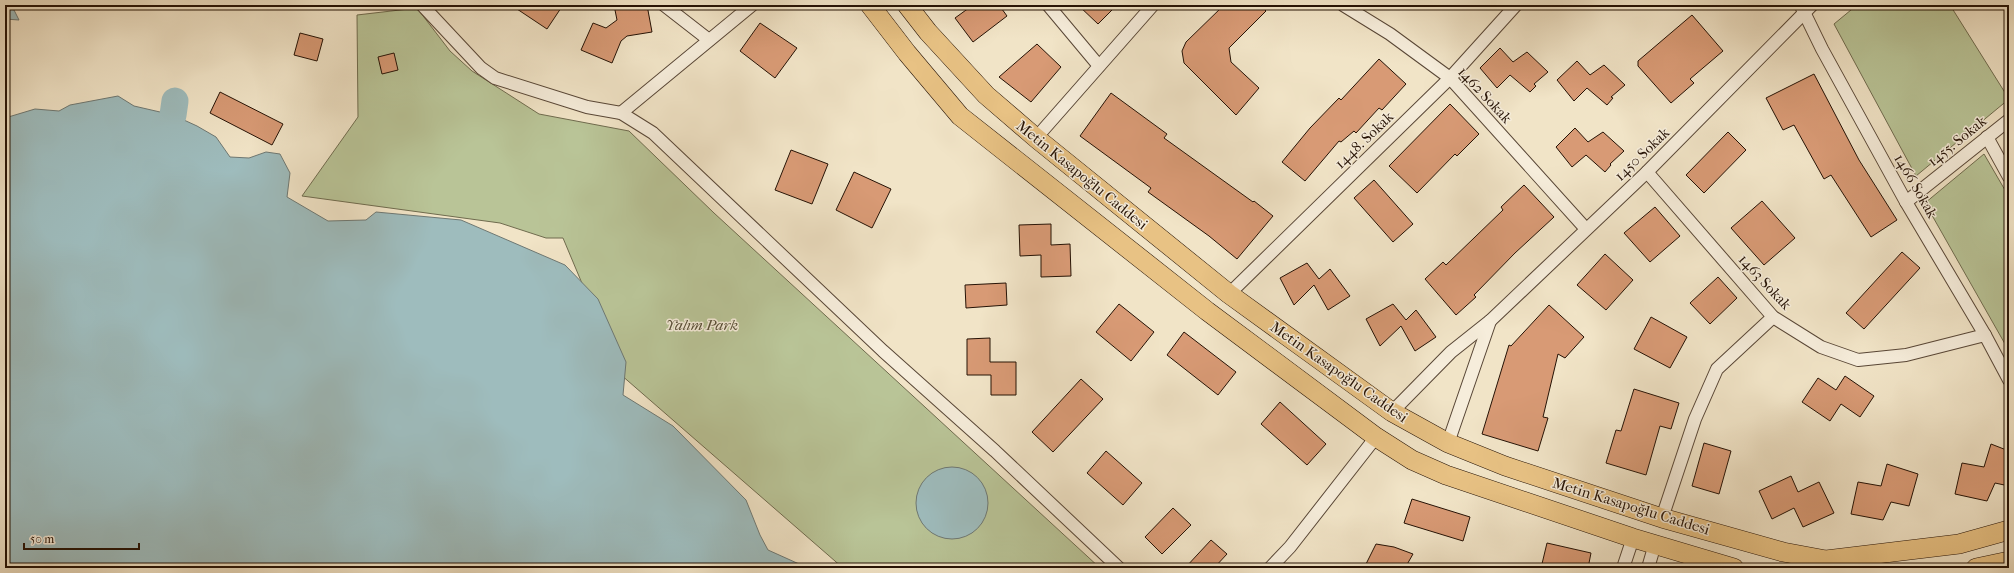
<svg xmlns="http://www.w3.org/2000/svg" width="2014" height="573" viewBox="0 0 2014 573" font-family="'IM FELL French Canon',serif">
	<rect width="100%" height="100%" fill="#f1e4c7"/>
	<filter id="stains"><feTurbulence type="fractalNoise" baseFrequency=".005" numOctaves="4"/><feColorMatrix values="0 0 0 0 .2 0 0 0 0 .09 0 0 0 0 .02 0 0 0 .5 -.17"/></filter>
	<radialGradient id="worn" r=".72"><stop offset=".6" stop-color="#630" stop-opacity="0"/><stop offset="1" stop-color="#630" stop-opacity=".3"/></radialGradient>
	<g fill="#b9c497" stroke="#6f6b4e">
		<polygon points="1857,5 1950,5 2009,99 1916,176 1834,24"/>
		<polygon points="417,8 450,51 472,71 539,114 629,131 714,213 1100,568 843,568 620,374 563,238 546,238 500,223 302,196 358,117 357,15"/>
		<polygon points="1984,154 2009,197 2009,351 1925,203"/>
	</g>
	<g fill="#9ebcbd" stroke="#6e7873">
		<polygon points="5,6 14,10 19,20 5,19"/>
		<polygon points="118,96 134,106 173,115 197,126 216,137 230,157 249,158 266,152 280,154 290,173 287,197 328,221 366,220 376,212 461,220 565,265 598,299 626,362 623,395 673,426 746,500 760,535 768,550 808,568 5,568 5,118 35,109 59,111 70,105"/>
		<circle cx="952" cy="503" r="36"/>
	</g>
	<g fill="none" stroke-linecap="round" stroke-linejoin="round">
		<polyline stroke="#9ebcbd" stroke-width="27" points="173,115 175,101"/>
	</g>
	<g fill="#d89a75" stroke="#251205">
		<polygon points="511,5 563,5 547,29"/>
		<polygon points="614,5 647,5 652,32 627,36 621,41 612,63 581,50 593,23 606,28 617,20"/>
		<polygon points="973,5 999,5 1007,16 973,42 955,18"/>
		<polygon points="1078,5 1117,5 1098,24"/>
		<polygon points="1224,5 1260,5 1266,11 1229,48 1231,62 1259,88 1236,115 1184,63 1182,51 1186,42"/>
		<polygon points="1692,15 1723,51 1690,79 1694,83 1671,103 1638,66 1638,61"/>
		<polygon points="760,23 797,48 775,78 740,51"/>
		<polygon points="300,33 323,39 317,61 294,55"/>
		<polygon points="1037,44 1061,67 1031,102 999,77"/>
		<polygon points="1500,48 1513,62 1527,52 1548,72 1534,84 1536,86 1530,92 1510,75 1497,88 1480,68"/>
		<polygon points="394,53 398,70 382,74 378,57"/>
		<polygon points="1379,59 1406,84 1382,110 1379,108 1356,133 1354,131 1341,142 1339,141 1305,181 1282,162 1310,128 1339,98 1341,100"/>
		<polygon points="1577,61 1590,75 1604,65 1625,85 1611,97 1613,98 1607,105 1587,88 1574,101 1557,80"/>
		<polygon points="1814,74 1859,160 1897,220 1871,237 1831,175 1824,179 1794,125 1783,130 1766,98"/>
		<polygon points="220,92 283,124 272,145 210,113"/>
		<polygon points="1111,93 1167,134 1164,138 1253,202 1254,201 1273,216 1237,259 1209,236 1148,192 1151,188 1080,136"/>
		<polygon points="1450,104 1479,134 1457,156 1455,154 1417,193 1389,166"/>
		<polygon points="1575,128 1588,142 1603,132 1624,151 1610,164 1611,165 1605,172 1586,155 1572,167 1556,147"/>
		<polygon points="1728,132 1746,150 1704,193 1686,175"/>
		<polygon points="791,150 828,164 812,204 775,190"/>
		<polygon points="854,172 891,189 872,228 836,210"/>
		<polygon points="1374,180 1413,224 1393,242 1354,198"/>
		<polygon points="1524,185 1554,217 1515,253 1474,295 1476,297 1456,315 1425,279 1443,262 1446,265 1503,210 1501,207"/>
		<polygon points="1762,201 1795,238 1764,265 1731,228"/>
		<polygon points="1655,207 1680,236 1650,262 1624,233"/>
		<polygon points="1051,224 1051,245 1070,244 1071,276 1041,277 1041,255 1020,256 1019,225"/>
		<polygon points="1902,252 1920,268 1864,329 1846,313"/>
		<polygon points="1605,254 1633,280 1606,310 1577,285"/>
		<polygon points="1307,263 1319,279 1330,269 1350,296 1328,310 1314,285 1294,305 1280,278"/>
		<polygon points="1718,277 1737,298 1710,324 1690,303"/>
		<polygon points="1006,283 1007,305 966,308 965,285"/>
		<polygon points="1119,304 1154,332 1131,361 1096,332"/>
		<polygon points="1393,304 1406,320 1416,310 1436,337 1415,351 1401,326 1380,346 1366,319"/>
		<polygon points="1549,305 1584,337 1565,358 1558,354 1543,417 1548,418 1538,451 1482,434 1509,345 1511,346"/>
		<polygon points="1651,317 1687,337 1670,368 1634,349"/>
		<polygon points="1184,332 1236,372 1218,395 1167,355"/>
		<polygon points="990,338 990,362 1016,362 1016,395 991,395 991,375 967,375 967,339"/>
		<polygon points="1845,376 1874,396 1860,417 1841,404 1830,421 1802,402 1818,378 1836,390"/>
		<polygon points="1081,379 1103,399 1053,452 1032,432"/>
		<polygon points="1634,389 1679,403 1671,429 1660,426 1646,475 1606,463 1616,430 1621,431"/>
		<polygon points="1280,402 1326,444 1307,465 1261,424"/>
		<polygon points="1704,443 1731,451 1719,494 1692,486"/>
		<polygon points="1991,444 2009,451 2009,486 1995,483 1987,501 1955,494 1962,463 1984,467"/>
		<polygon points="1106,451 1142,483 1123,505 1087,473"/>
		<polygon points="1887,464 1918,474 1909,506 1891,502 1883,520 1851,514 1858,482 1881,486"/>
		<polygon points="1791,476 1798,492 1819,482 1834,513 1803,527 1794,508 1772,519 1759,491"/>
		<polygon points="1412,499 1470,517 1463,541 1404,523"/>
		<polygon points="1173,508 1191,525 1162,554 1145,537"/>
		<polygon points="1211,540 1227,554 1214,568 1185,568"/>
		<polygon points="1547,543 1591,553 1588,568 1541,568"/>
		<polygon points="1376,544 1394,547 1413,554 1405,568 1364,568"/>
	</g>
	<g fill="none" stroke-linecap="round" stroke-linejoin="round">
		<defs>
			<g id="street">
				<polyline points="422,5 481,68 495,78 587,107 621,113 653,133 883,351 995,451 1119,568"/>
				<polyline points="664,5 709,40"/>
				<polyline points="1048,5 1099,66"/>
				<polyline points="1343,5 1390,34 1450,78 1586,229"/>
				<polyline points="1801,6 1822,49 1906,202 1985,335 2009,380"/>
				<polyline points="621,113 752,5"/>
				<polyline points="1987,137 2009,177"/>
				<polyline points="1036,138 1153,5"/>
				<polyline points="1647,172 1773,317 1821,347 1858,360 1906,355 1985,335"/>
				<polyline points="1906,202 2009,120"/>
				<polyline points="1229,294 1450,78 1516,5"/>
				<polyline points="1392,412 1451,352 1490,321 1647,172 1812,5"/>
				<polyline points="1448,443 1490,321"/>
				<polyline points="1662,518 1695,419 1717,369 1773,317"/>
				<polyline points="1270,568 1290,547 1376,437"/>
				<polyline points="1623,568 1633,538"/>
				<polyline points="1648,568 1655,544"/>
			</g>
			<g id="primary">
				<polyline points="870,5 907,53 960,116 1207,311 1376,437 1412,460 1446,475 1633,538 1734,568"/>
				<polyline points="907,5 928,32 986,95 1036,138 1229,294 1392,412 1448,443 1505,466 1662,518 1783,552 1826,560 1959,544 2009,530"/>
				<polyline points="1976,568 2009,561"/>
			</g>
		</defs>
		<use href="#street" stroke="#584636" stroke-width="14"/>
		<use href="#primary" stroke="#251205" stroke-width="20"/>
		<use href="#street" stroke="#f6eddb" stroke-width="12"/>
		<use href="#primary" stroke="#e8c284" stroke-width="19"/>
	</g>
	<g text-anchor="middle" stroke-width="3" stroke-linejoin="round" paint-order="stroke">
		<g font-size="15" fill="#251205" stroke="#f6eddb">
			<text transform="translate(1485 95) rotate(47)" y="5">1462 Sokak</text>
			<text transform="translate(1364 140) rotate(-44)" y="5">1448. Sokak</text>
			<text transform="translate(1957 141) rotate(-39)" y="5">1455. Sokak</text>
			<text transform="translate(1642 154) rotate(-44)" y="5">1450 Sokak</text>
			<text transform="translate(1082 175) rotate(39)" y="5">Metin Kasapoğlu Caddesi</text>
			<text transform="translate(1916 186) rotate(60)" y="5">1466 Sokak</text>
			<text transform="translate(1765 282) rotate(47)" y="5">1463 Sokak</text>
			<text transform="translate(1339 372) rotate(35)" y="5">Metin Kasapoğlu Caddesi</text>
			<text transform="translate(1631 506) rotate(17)" y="5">Metin Kasapoğlu Caddesi</text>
		</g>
		<g font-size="15" font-style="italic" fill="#595038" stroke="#f6eddb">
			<text x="702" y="330">Yalım Park</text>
		</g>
	</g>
	<rect width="2014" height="573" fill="none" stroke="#f1e4c7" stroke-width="20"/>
	<rect x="6" y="6" width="2002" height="561" fill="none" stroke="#251205" stroke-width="2"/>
	<rect x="10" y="10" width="1994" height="553" fill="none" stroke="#251205"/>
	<path d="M24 543v6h115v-6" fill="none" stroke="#251205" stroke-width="2"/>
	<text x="30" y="543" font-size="12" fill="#251205" stroke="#f6eddb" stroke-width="3" paint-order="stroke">50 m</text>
	<rect width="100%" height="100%" filter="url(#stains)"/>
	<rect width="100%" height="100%" fill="url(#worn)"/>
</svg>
